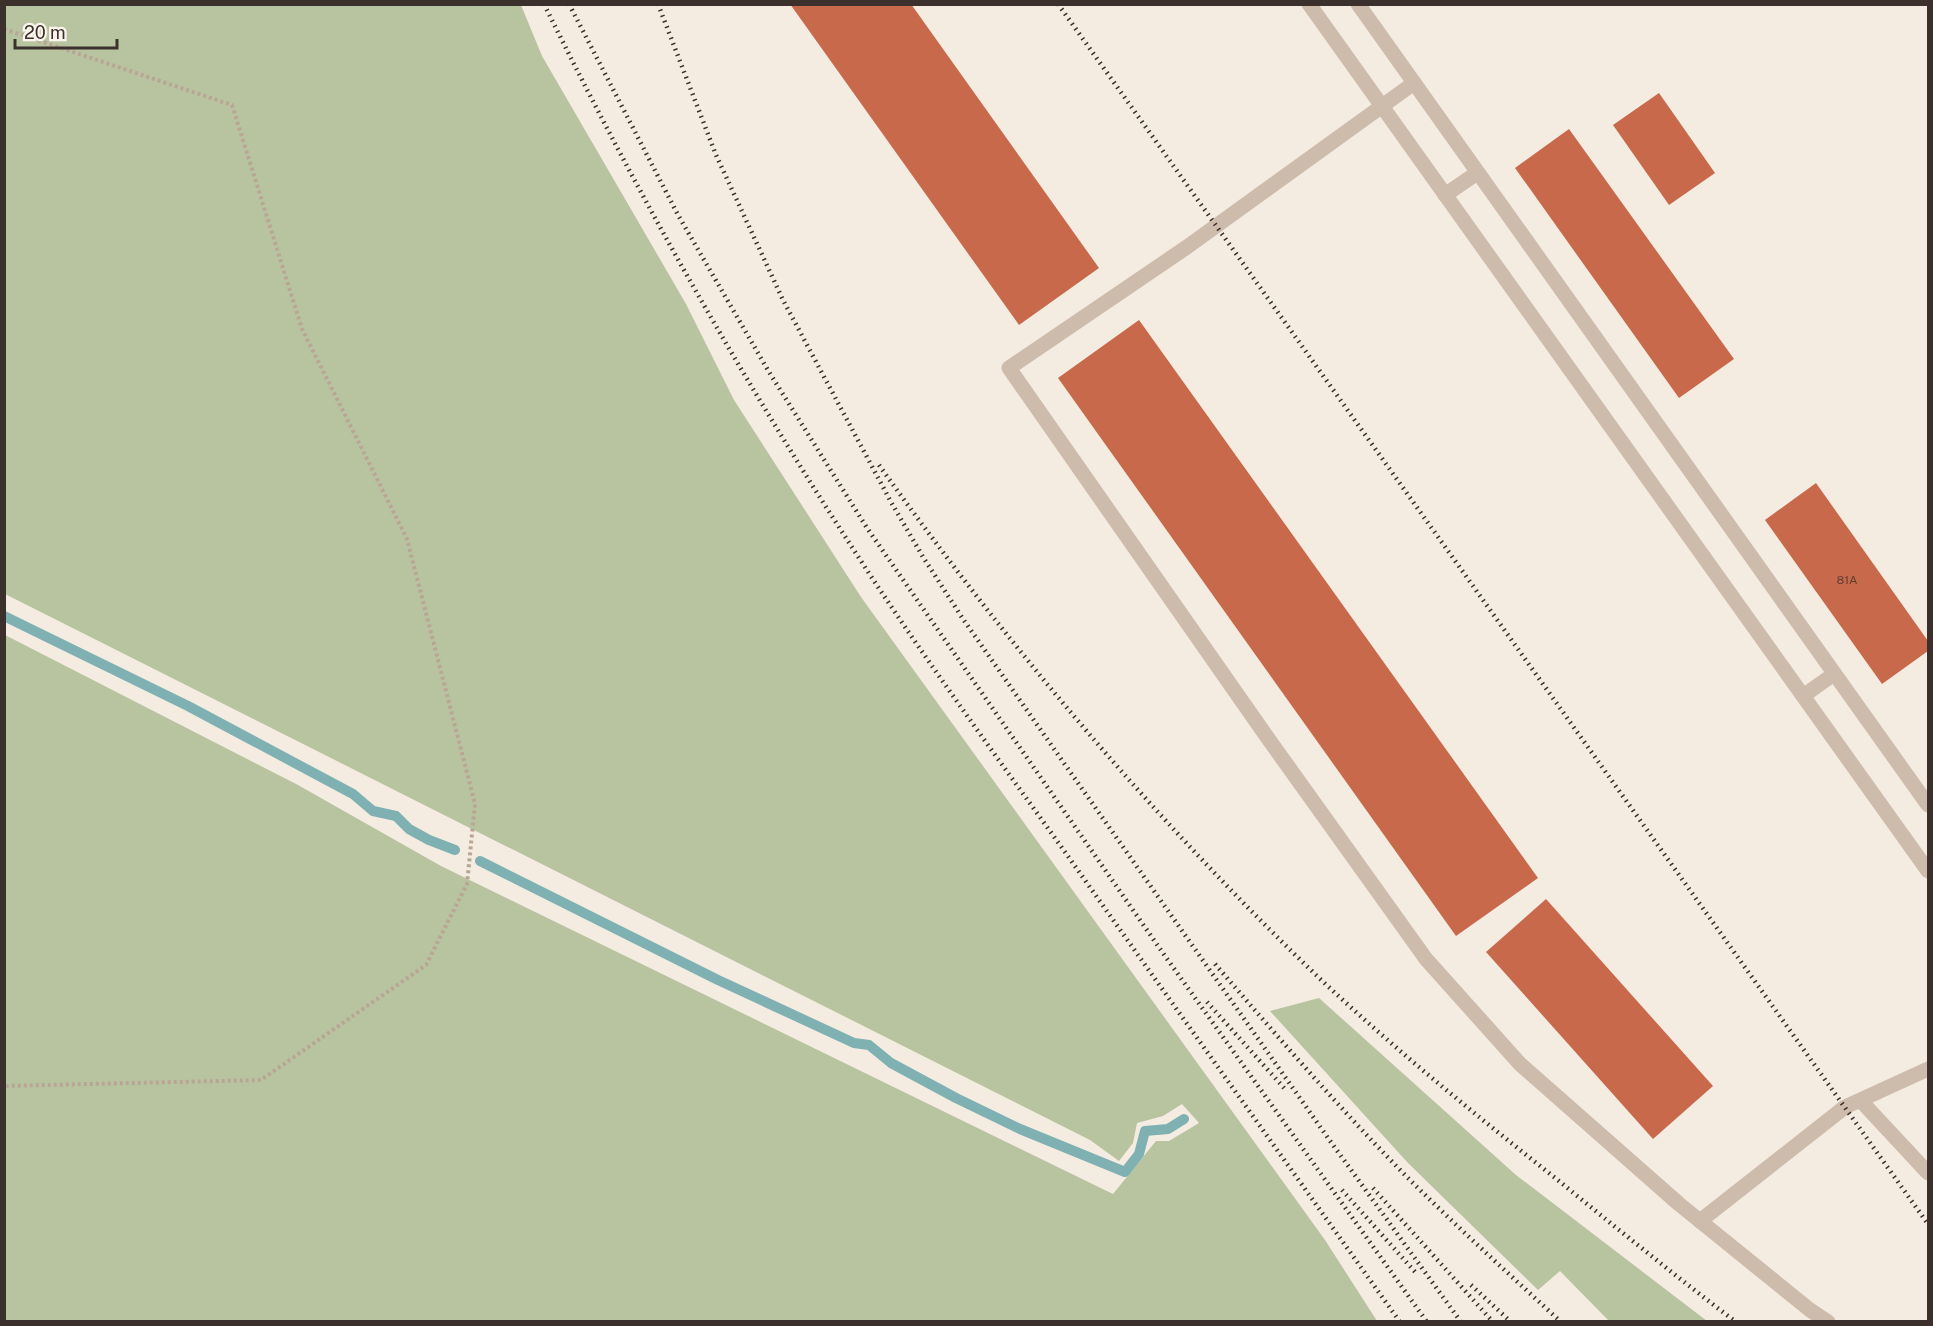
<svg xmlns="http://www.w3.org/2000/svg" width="1933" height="1326" viewBox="0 0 1933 1326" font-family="'Public Sans',sans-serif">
	<rect width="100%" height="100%" fill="#f4ebe1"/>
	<g fill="#b8c4a0">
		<polygon points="4,5 521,5 542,56 686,304 734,400 861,597 1325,1240 1377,1321 5,1321 5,635 298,785 441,866 1113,1194 1156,1141 1169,1141 1199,1123 1182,1104 1163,1116 1137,1123 1133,1143 1119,1161 1090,1140 5,594"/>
		<polygon points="1319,998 1516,1175 1707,1321 1609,1321 1560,1271 1538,1290 1408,1163 1270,1011"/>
	</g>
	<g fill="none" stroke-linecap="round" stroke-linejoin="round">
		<g stroke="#7fb0b2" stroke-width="10">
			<polyline points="4,616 188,706 353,794 373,811 396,816 409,829 429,840 455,850"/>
			<polyline points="480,861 718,980 854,1043 869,1045 891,1063 956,1098 1020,1129 1125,1172 1139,1154 1145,1131 1168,1129 1184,1119"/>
		</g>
	</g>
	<g fill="#c8694b">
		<polygon points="790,4 911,4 1099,268 1019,325"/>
		<polygon points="1659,93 1715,173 1669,205 1613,125"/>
		<polygon points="1569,129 1734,359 1679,398 1515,168"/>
		<polygon points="1139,320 1538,878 1456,936 1058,378"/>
		<polygon points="1816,483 1928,641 1928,651 1882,684 1765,520"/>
		<polygon points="1546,899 1713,1086 1653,1139 1486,952"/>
	</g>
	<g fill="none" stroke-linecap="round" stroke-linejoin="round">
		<polyline stroke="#b9a596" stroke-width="4" stroke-dasharray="3 3" stroke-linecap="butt" points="4,29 232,105 302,329 407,539 475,804 467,884 426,965 261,1080 4,1086"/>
		<g stroke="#cdbbac" stroke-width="15">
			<polyline points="1309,4 1928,871"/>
			<polyline points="1414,83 1187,247 1009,368 1267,737 1426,959 1520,1064 1679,1204 1810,1310 1828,1322"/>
			<polyline points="1445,195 1477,173"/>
			<polyline points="1803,696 1834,674"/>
			<polyline points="1861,1101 1928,1173"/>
			<polyline points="1700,1221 1845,1107 1928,1069"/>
		</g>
		<polyline stroke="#cdbbac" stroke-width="15" points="1358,4 1928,805"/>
		<g stroke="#3b302b" stroke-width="4.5" stroke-dasharray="1.5 4.5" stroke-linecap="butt">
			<path d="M 544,4 C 635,189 736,369 848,541 C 916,647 991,749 1065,852 C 1176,1009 1288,1165 1400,1322"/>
			<polyline points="569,4 678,215 769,372 867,528 1165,956 1427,1322"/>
			<polyline points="658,4 716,155 783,300 891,502 923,557 963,619 1066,766 1328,1138 1461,1322"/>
			<polyline points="1058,4 1928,1224"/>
			<path d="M 879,465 C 1008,646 1156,821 1316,975 C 1392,1047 1472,1112 1554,1177 C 1614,1226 1674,1275 1736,1322"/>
			<path d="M 1215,964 C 1277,1036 1340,1109 1408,1178 C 1457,1227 1509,1274 1561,1322"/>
			<polyline points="1207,1002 1285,1089"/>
			<polyline points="1373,1188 1493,1322"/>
			<polyline points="1342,1190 1416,1273"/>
			<polyline points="1471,1285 1511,1322"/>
		</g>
	</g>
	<g text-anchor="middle" stroke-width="4.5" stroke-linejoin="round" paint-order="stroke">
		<g font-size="12" fill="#5e3e33">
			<text x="1847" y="584">81A</text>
		</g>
	</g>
	<rect width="1933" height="1326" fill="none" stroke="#3b302b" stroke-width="12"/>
	<path d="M15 39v9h102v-9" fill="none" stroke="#3b302b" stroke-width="3"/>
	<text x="24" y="39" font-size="18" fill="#3b302b" stroke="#fbf5ee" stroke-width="4.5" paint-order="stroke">20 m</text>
</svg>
